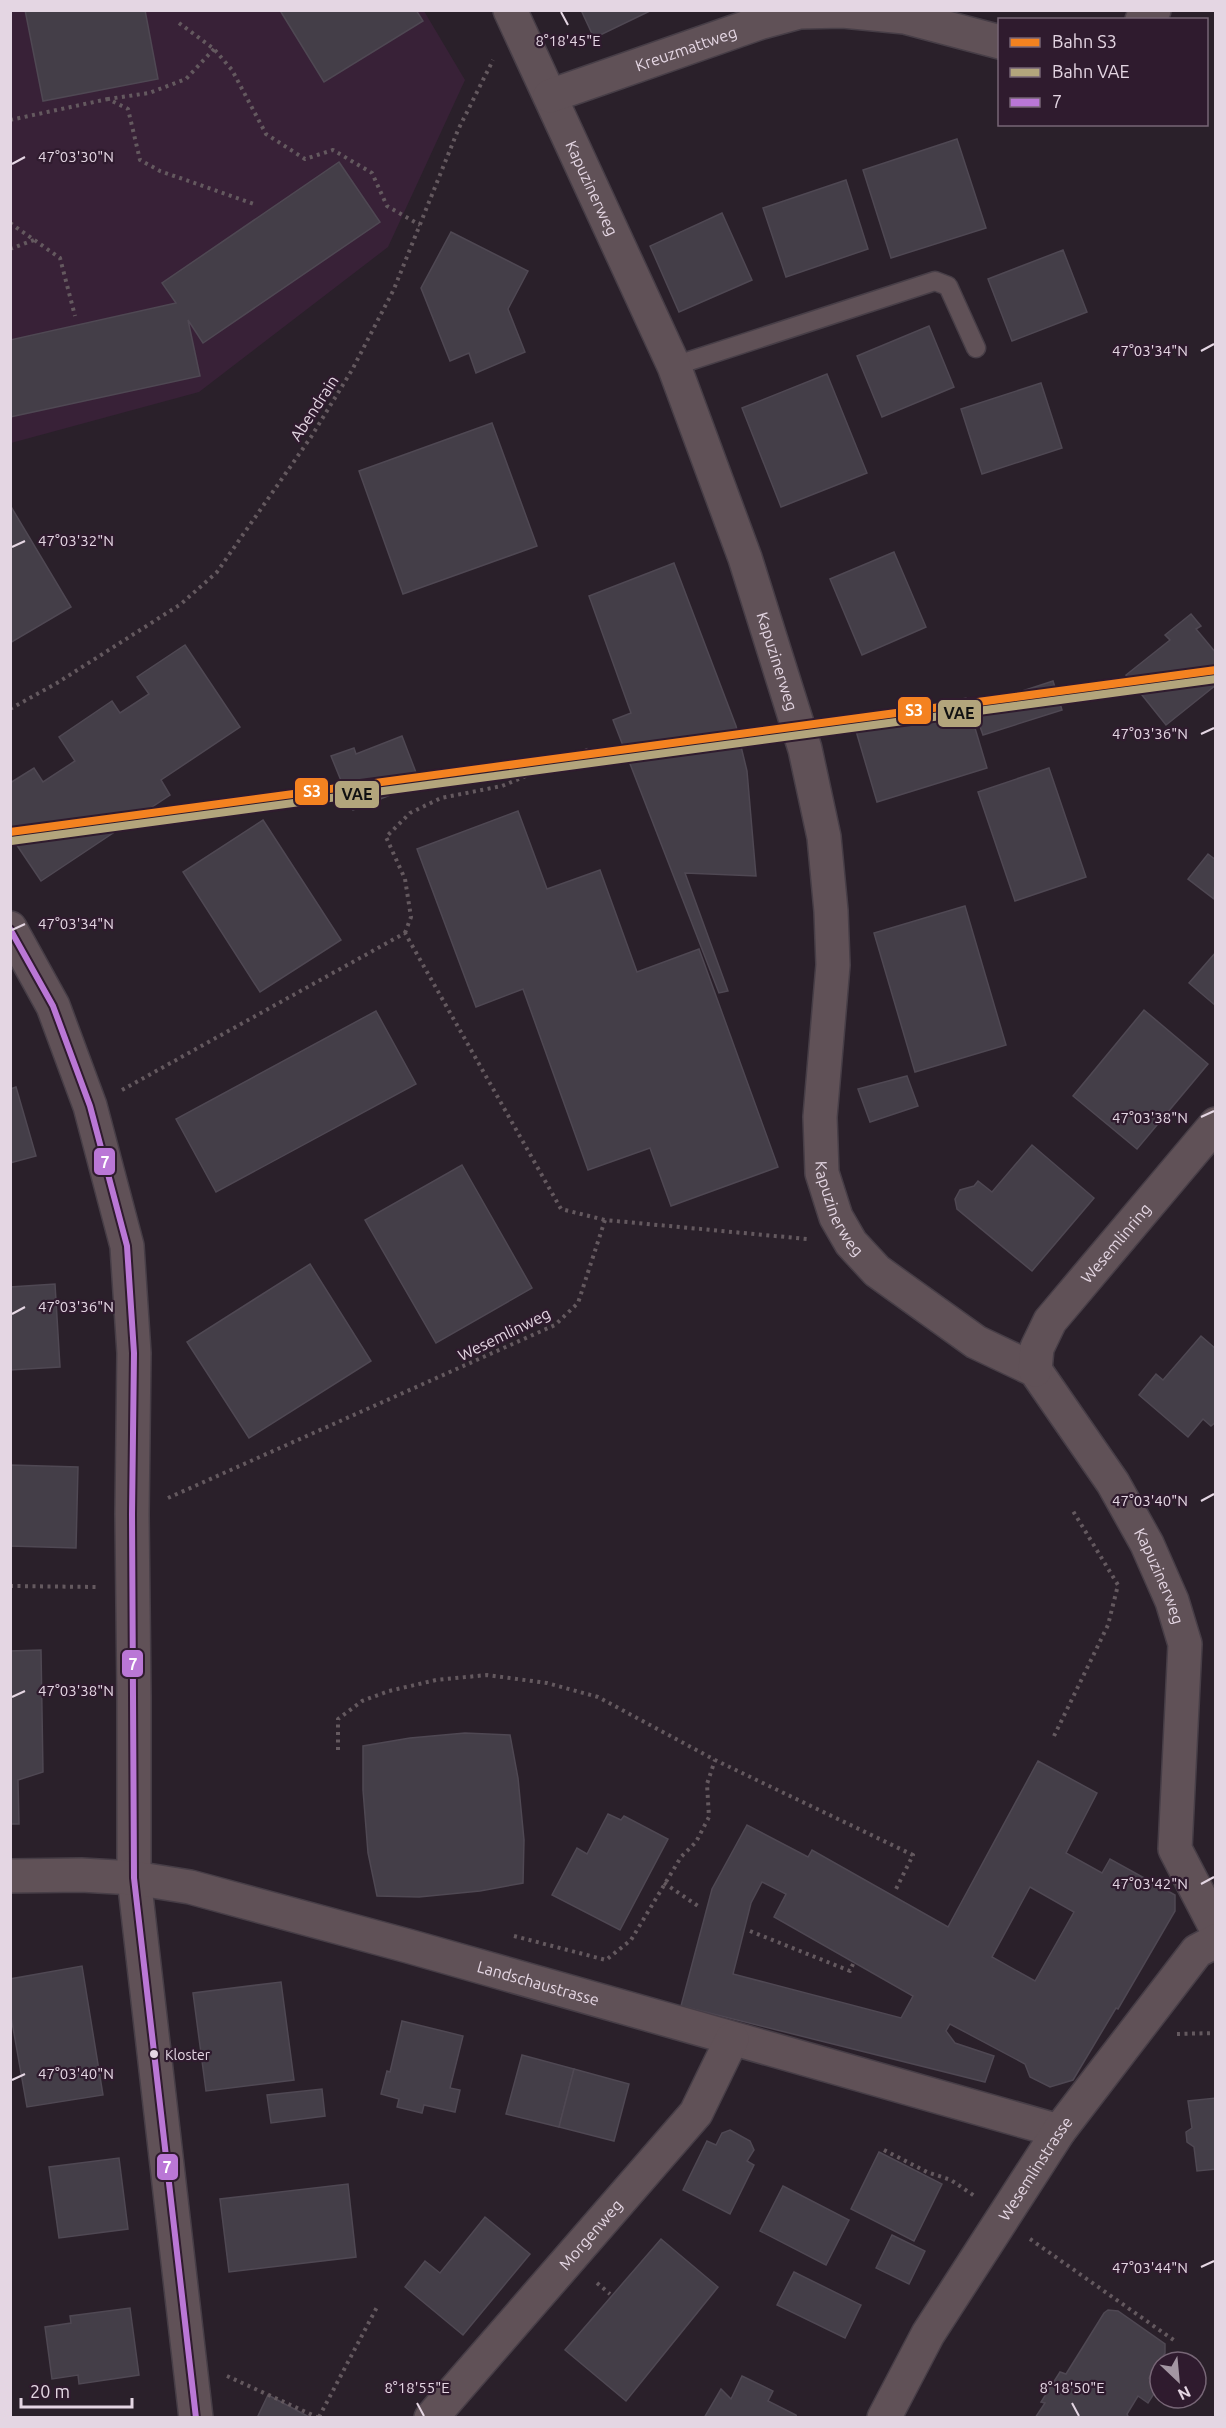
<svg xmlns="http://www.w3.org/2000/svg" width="1226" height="2428" viewBox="0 0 1226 2428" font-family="Ubuntu,sans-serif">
	<rect width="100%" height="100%" fill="#2a202a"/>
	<polygon fill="#382137" points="11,11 424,11 465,80 388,247 199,392 11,443"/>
	<g fill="#443e48" stroke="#4f4853" stroke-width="1.5" fill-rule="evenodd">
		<polygon points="25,10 145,10 158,79 43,101"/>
		<polygon points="283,10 416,10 423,21 324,82 281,12"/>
		<polygon points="581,10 652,10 594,38"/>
		<polygon points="957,139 986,228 891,258 863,170"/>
		<polygon points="339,162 380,222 203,343 188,320 200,376 10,417 10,340 176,303 162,283"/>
		<polygon points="846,180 868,249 786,277 763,208"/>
		<polygon points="722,213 752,280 679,312 650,246"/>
		<polygon points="451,232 528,271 508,309 525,352 476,373 469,353 450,361 421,288"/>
		<polygon points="1063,250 1087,312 1012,341 988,279"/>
		<polygon points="929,326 954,387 882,417 857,356"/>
		<polygon points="827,374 867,473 781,507 742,408"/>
		<polygon points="1041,383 1062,448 982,474 961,409"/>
		<polygon points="492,423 537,546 403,594 359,471"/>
		<polygon points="10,505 71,607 10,643"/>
		<polygon points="894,552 926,627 862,655 830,579"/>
		<polygon points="674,563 736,726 747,771 756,876 685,873 728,991 719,993 613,720 631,713 589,596"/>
		<polygon points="1191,614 1201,626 1196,629 1216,653 1216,685 1166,725 1126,675 1170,640 1165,635"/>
		<polygon points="185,645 240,727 161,780 170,795 41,881 10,835 10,783 34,768 43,782 75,761 59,737 112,701 120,713 149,694 137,677"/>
		<polygon points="1053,681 1062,710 983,735 973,707"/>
		<polygon points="966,698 987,768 877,802 856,731"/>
		<polygon points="402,736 420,783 353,810 331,756 354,748 356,754"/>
		<polygon points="1049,768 1086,877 1015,901 978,792"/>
		<polygon points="518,811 547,889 600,870 637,972 699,949 778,1167 671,1206 650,1148 588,1170 523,989 476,1007 417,849"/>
		<polygon points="263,820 341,940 260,992 183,872"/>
		<polygon points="1208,854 1216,860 1214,899 1188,879"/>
		<polygon points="965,906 1006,1045 915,1072 874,933"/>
		<polygon points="1216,952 1216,1006 1189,983"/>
		<polygon points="1144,1010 1208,1064 1137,1149 1073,1096"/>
		<polygon points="376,1011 416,1084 216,1192 176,1119"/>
		<polygon points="907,1076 918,1106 870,1122 858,1089"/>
		<polygon points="16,1087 36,1156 10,1163 10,1089"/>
		<polygon points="1032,1145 1094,1198 1032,1271 957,1209 955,1199 960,1190 974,1186 978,1181 992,1192"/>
		<polygon points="462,1165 532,1288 436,1343 365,1220"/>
		<polygon points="310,1264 371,1361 249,1438 187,1342"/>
		<polygon points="55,1284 60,1367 10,1370 10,1287"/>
		<polygon points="1201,1336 1216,1349 1216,1422 1211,1426 1203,1419 1188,1437 1139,1395 1156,1374 1163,1380"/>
		<polygon points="10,1465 78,1467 76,1548 10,1546"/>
		<polygon points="41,1650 43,1772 18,1780 19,1824 10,1824 10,1651"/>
		<polygon points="465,1733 510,1735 518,1778 524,1840 523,1883 480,1891 419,1897 377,1896 368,1853 363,1790 363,1746 410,1738"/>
		<path d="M 1038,1761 L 1097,1793 L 1066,1853 L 1102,1873 L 1110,1859 L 1175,1895 L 1175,1911 L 1118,2009 L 1116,2008 L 1073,2080 L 1050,2087 L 1030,2077 L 1025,2064 L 950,2024 L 946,2031 L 955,2043 L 994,2056 L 985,2082 L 681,2006 L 712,1889 L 747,1825 L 808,1857 L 812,1850 L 948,1927 ZM 762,1882 L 786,1894 L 774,1917 L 913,1996 L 901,2018 L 733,1974 L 751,1903 ZM 1030,1887 L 1074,1912 L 1035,1981 L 992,1957 Z"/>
		<polygon points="608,1814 621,1820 624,1816 668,1839 620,1930 552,1895 577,1848 587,1854"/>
		<polygon points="82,1966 103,2095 27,2107 10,2011 10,1979"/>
		<polygon points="281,1982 294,2080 206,2091 193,1993"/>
		<polygon points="402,2021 463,2036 450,2088 460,2090 455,2112 424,2105 422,2113 397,2107 399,2099 381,2094 387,2071 390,2072"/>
		<polygon points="522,2055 574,2069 559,2127 506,2114"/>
		<polygon points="574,2069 629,2084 614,2141 559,2127"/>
		<polygon points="322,2089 325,2116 271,2123 267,2095"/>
		<polygon points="1216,2098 1216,2169 1197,2171 1194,2147 1187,2142 1186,2132 1192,2128 1188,2101"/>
		<polygon points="730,2130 750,2141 754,2150 747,2161 754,2165 730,2214 683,2190 707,2141 716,2145 722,2133"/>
		<polygon points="879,2152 942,2184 914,2241 851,2209"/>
		<polygon points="119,2158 128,2229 59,2238 49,2167"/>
		<polygon points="348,2184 356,2257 229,2272 220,2199"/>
		<polygon points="783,2186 849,2220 826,2265 760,2231"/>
		<polygon points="485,2217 530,2254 463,2335 405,2287 425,2261 440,2273"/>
		<polygon points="892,2235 925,2251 909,2284 876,2268"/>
		<polygon points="661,2239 718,2287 626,2401 565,2350"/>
		<polygon points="794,2272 861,2305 845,2338 777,2305"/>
		<polygon points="130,2308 139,2375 79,2384 78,2375 52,2379 45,2327 71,2323 70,2316"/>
		<polygon points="1108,2310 1118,2311 1165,2344 1165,2353 1149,2378 1159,2386 1148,2403 1138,2396 1127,2414 1129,2418 1035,2418 1045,2403 1041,2402 1060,2372 1066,2374 1104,2313"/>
		<polygon points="742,2376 773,2391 768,2401 796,2415 797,2418 704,2418 721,2389 731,2399"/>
		<polygon points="268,2395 311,2418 257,2418"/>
	</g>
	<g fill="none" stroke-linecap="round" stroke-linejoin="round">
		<defs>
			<polyline id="service" points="674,366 935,281 948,286 976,348"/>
			<g id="minor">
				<path id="s1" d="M 510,10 L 674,366 L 745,558 L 805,749 L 824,837 L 831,911 L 833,965 L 820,1117 L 822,1173 L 836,1217 L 851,1243 L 877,1271 L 976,1342 L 1035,1370 L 1113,1483 L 1147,1544 L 1172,1601 L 1185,1644 L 1175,1849 L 1216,1928"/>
				<polyline points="1142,20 1154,10"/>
				<path id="s2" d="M 550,96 L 762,22 L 799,12 L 843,11 L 905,17 L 1000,42"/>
				<polyline points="10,928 53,1006 90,1106 127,1246 134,1353 132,1514 134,1696 134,1878 196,2418"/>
				<path id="s3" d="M 1035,1370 L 1037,1348 L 1050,1321 L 1216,1124"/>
				<path id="s4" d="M 10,1876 L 81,1875 L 134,1878 L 190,1887 L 408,1946 L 1059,2131"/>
				<path id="s5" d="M 431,2418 L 696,2113 L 732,2039"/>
				<path id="s6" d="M 884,2418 L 928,2334 L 1059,2131 L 1197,1951 L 1216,1941"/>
			</g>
		</defs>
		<use href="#service" stroke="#473e47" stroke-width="21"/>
		<use href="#minor" stroke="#473e47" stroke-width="36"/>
		<g stroke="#64595f" stroke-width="4" stroke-dasharray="3 4.5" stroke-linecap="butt">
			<polyline points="179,23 214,49 232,70 266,134 305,159 333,150 372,173 387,206 420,225"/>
			<polyline points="214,49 186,79 149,93 108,99 128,109 140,160 160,171 257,205"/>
			<polyline points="10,120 108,99"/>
			<polyline points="10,223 60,258 75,316"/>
			<polyline points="10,249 34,240"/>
			<polyline points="10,709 57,683 181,604 217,572 311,437 352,370 394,289 458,130 493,60"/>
			<polyline points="405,933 411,917 405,879 386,837 410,813 441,798 502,786 592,748"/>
			<polyline points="122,1090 405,933 561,1209 605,1220"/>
			<polyline points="168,1498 555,1325 578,1303 605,1220 807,1239"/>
			<polyline points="10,1586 97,1587"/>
			<polyline points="1054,1736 1108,1625 1118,1585 1073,1511"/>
			<polyline points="338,1750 338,1719 362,1701 389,1691 436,1680 487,1675 547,1683 598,1697 715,1760 913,1855 895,1891"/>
			<polyline points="664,1883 701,1908"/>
			<polyline points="750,1931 850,1971 853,1964"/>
			<polyline points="514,1936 606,1960 631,1940 681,1857 696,1842 709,1817 707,1784 715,1760"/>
			<polyline points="1177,2034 1216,2033"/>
			<polyline points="884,2150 927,2172 951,2180 976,2197"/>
			<polyline points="1030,2239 1175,2341"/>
			<polyline points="597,2283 610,2294"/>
			<polyline points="227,2376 319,2418"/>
			<polyline points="319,2417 377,2307"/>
		</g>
		<use href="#service" stroke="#605157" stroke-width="18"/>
		<use href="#minor" stroke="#605157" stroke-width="33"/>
		<defs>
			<polyline id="bus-1" points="10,929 53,1006 90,1106 127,1246 134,1353 132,1514 134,1878 196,2418"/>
		</defs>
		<use href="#bus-1" stroke="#2f1b2e" stroke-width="10"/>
		<use href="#bus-1" stroke="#ba77d6" stroke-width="6"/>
		<defs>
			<polyline id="rail-1" points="10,832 1216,670"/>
			<polyline id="rail-2" points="11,841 1216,679"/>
		</defs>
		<use href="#rail-1" stroke="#2f1b2e" stroke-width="12"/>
		<use href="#rail-2" stroke="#2f1b2e" stroke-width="12"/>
		<use href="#rail-1" stroke="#f48220" stroke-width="8"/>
		<use href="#rail-2" stroke="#b3a57c" stroke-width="8"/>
	</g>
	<path fill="none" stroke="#e4d6e3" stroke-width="2" d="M 561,12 L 568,25M 12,164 L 25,157M 1201,351 L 1214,344M 12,547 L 25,541M 1201,734 L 1214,728M 12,930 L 25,924M 1201,1117 L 1214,1111M 12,1314 L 25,1307M 1201,1501 L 1214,1494M 12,1697 L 25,1691M 1201,1884 L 1214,1877M 12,2080 L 25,2074M 1201,2267 L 1214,2261M 417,2403 L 424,2416M 1072,2403 L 1079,2416"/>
	<circle fill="#e4d6e3" stroke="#2f1b2e" stroke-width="2" cx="154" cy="2054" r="5"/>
	<g text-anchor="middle" stroke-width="4.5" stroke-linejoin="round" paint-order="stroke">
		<g font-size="14" fill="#e4d6e3" stroke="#2f1b2e" text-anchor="start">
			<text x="165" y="2060">Kloster</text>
		</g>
		<g font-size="16" fill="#e4d6e3" stroke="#2f1b2e">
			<text dy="6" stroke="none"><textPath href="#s2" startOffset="144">Kreuzmattweg</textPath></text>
			<text dy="6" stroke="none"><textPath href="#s1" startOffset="196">Kapuzinerweg</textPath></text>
			<text transform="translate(314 408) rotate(-57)" y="6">Abendrain</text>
			<text dy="6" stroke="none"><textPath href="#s1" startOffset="705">Kapuzinerweg</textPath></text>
			<text dy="6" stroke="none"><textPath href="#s1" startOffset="1263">Kapuzinerweg</textPath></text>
			<text dy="6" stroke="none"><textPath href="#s3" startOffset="154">Wesemlinring</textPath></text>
			<text transform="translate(504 1334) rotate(-26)" y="6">Wesemlinweg</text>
			<text dy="6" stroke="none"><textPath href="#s1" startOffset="1767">Kapuzinerweg</textPath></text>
			<text dy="6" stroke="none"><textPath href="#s4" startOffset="542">Landschaustrasse</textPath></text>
			<text dy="6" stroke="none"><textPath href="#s6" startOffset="292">Wesemlinstrasse</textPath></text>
			<text dy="6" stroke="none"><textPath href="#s5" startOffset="243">Morgenweg</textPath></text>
		</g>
	</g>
	<g font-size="15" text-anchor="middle" fill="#e4d6e3" stroke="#2f1b2e" stroke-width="4.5" stroke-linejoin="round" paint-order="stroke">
		<text x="568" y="46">8°18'45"E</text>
		<text x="76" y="162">47°03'30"N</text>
		<text x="1150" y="356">47°03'34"N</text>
		<text x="76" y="546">47°03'32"N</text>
		<text x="1150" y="739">47°03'36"N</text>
		<text x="76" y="929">47°03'34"N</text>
		<text x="1150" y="1123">47°03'38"N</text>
		<text x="76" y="1312">47°03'36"N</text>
		<text x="1150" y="1506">47°03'40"N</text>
		<text x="76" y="1696">47°03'38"N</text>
		<text x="1150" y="1889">47°03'42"N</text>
		<text x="76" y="2079">47°03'40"N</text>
		<text x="1150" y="2273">47°03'44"N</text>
		<text x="417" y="2393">8°18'55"E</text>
		<text x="1072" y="2393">8°18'50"E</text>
	</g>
	<g stroke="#2f1b2e" stroke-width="2">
		<rect x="897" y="696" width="35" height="29" rx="6" fill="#f48220"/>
		<rect x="937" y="699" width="45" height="29" rx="6" fill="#b3a57c"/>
		<rect x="294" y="777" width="35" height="29" rx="6" fill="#f48220"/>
		<rect x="334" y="780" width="46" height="29" rx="6" fill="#b3a57c"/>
		<rect x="93" y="1147" width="23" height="29" rx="6" fill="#ba77d6"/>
		<rect x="121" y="1649" width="23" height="29" rx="6" fill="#ba77d6"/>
		<rect x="156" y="2153" width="23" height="28" rx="6" fill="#ba77d6"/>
	</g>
	<g font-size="16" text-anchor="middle" font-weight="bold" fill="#fff">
		<text x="914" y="716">S3</text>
		<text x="312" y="797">S3</text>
		<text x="105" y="1168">7</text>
		<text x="133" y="1670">7</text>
		<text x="167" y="2173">7</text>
	</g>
	<g font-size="16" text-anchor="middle" font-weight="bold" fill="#111">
		<text x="959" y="719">VAE</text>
		<text x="357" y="800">VAE</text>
	</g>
	<rect width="1226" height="2428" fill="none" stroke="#e4d6e3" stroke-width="24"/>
	<rect x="998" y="18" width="210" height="108" fill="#2f1b2e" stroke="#776676" stroke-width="1.5"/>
	<rect x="1010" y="38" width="30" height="9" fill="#f48220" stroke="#776676" stroke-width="1.5"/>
	<text x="1052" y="48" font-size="18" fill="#e4d6e3">Bahn S3</text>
	<rect x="1010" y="68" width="30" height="9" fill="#b3a57c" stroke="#776676" stroke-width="1.5"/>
	<text x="1052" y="78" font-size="18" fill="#e4d6e3">Bahn VAE</text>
	<rect x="1010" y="98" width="30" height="9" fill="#ba77d6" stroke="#776676" stroke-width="1.5"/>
	<text x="1052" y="108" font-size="18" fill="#e4d6e3">7</text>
	<g transform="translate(1178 2380) rotate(154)"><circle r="28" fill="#2f1b2e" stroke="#776676" stroke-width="1.5"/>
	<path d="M0-4.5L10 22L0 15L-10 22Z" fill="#a396a2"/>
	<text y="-9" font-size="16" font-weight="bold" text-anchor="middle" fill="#e4d6e3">N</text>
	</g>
	<path d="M21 2398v9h111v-9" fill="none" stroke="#e4d6e3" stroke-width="3"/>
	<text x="30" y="2398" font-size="18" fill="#e4d6e3" stroke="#2f1b2e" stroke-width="4.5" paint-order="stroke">20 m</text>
</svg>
